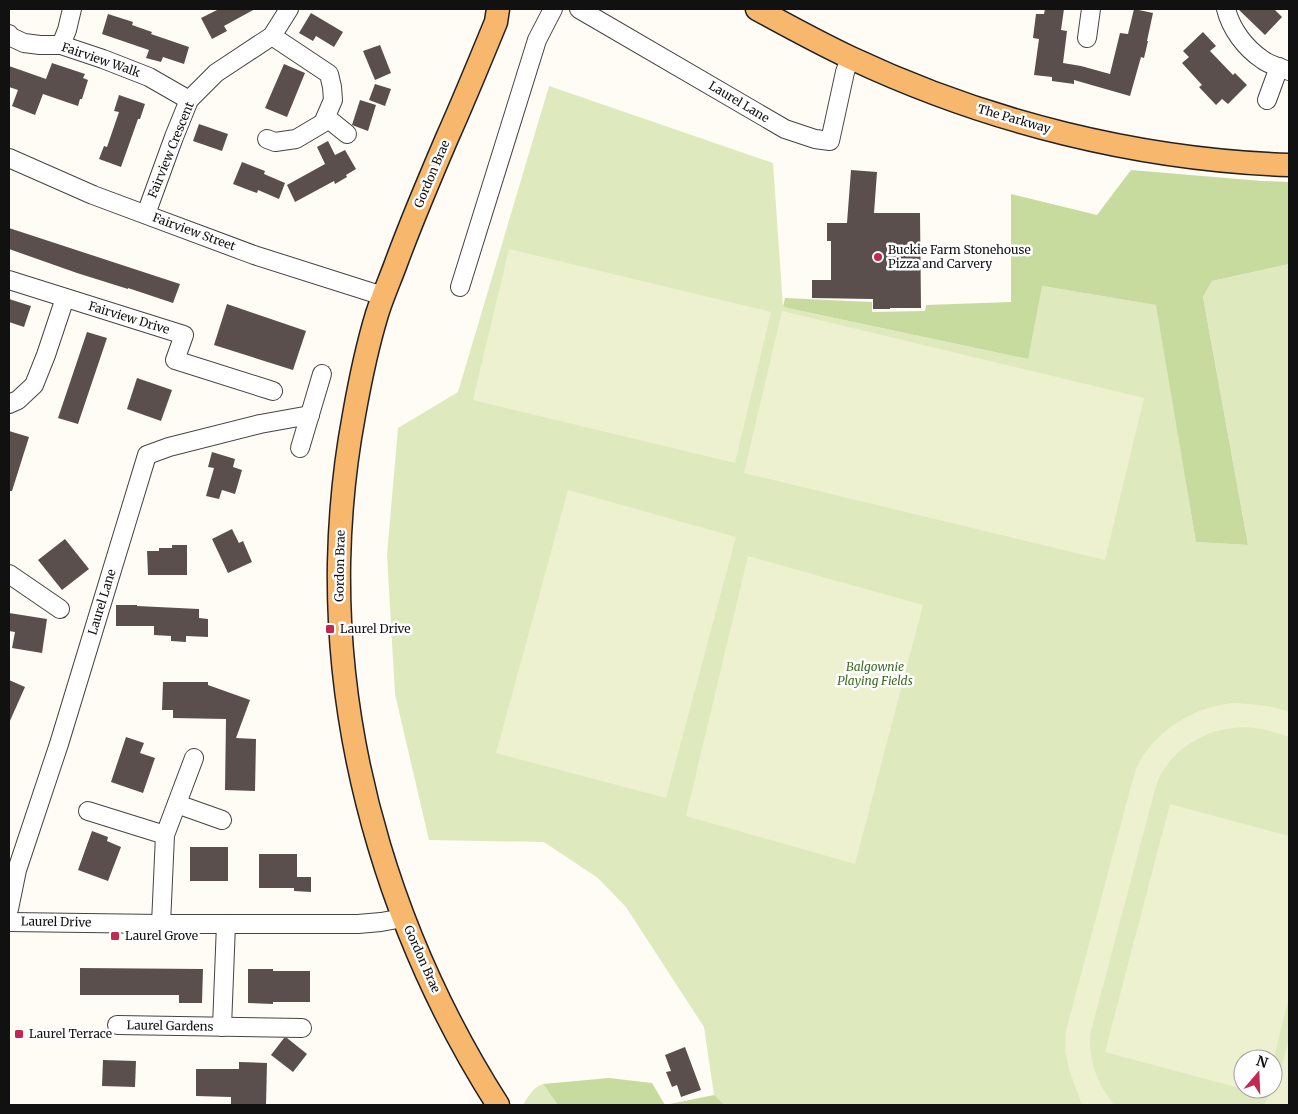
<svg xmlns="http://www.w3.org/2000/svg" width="1298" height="1114" viewBox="0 0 1298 1114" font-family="Merriweather,serif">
	<rect width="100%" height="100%" fill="#fffbf5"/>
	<g fill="#deeabd" fill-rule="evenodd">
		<path d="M 549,86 L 773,163 L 783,307 L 1027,359 L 1041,286 L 1157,305 L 1196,542 L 1248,545 L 1203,297 L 1212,281 L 1289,264 L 1289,1105 L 725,1105 L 714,1095 L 704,1027 L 626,907 L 598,878 L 544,842 L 429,840 L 395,694 L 387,555 L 398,428 L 458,392 ZM 1243,1059 L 1273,1059 L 1273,1089 L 1243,1089 Z"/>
		<path d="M 543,1084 L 558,1105 L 523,1105 C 528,1097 533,1087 543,1084 Z"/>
	</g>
	<g fill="#c6db9d">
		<polygon points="1131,170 1262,181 1289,182 1289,264 1212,281 1203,297 1248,545 1196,542 1156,305 1042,286 1028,359 783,307 785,298 872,302 872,312 925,311 926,305 1011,302 1011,194 1097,215"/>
		<polygon points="609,1078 652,1083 665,1105 714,1095 725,1105 558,1105 543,1084"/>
	</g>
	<g fill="#edf1cf">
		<polygon points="509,249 771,312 735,463 473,400"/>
		<polygon points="782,311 1144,398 1105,560 744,473"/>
		<polygon points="568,490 736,537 666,798 496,753"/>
		<polygon points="748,556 923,605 855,864 686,816"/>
		<path d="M 1231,703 C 1251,704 1271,705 1289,712 L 1289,737 C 1272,731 1252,725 1233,728 C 1203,731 1172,750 1159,778 C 1157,783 1156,788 1154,793 L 1090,1035 C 1089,1063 1097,1083 1114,1105 L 1082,1105 L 1070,1072 L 1065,1052 L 1066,1031 L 1131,786 C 1133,780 1135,773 1137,767 C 1150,739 1179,717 1208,708 C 1216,706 1224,704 1231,703 Z"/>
		<polygon points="1170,804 1289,836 1289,996 1273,1062 1273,1059 1243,1059 1243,1089 1105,1052"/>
		<polygon points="1289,1039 1289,1105 1264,1105 1278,1080"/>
	</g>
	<g fill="#5a4f4d">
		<polygon points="219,9 255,9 224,26 227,31 212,39 201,18"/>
		<polygon points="1045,9 1064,9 1061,30 1067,31 1063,63 1081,66 1110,74 1120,33 1128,34 1134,9 1153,13 1147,41 1148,41 1144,58 1141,57 1130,96 1074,80 1074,84 1052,81 1052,77 1034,75 1039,39 1033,38 1036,14 1044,14"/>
		<polygon points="1238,9 1274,9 1282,17 1265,35"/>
		<polygon points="311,13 343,32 334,47 316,36 313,41 299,33"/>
		<polygon points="108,14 133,22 132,25 152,32 151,34 189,47 184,64 163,57 161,62 146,58 149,50 102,34"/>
		<polygon points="1203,32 1216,46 1210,51 1233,75 1235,73 1247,85 1228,104 1222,99 1216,105 1199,87 1202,85 1182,63 1189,57 1183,51"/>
		<polygon points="380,45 391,73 375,80 363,51"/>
		<polygon points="52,63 85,74 83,78 88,80 82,99 80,99 78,106 43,94 35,115 12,106 18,90 9,87 9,66 46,79"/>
		<polygon points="284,64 305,73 287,117 265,108"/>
		<polygon points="375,84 391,89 385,106 369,100"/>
		<polygon points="119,95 145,104 140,119 138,119 121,167 99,159 104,146 107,147 119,112 114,111"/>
		<polygon points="360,100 376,105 368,131 352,125"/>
		<polygon points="199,124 228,134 222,151 193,141"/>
		<polygon points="328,141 335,155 345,150 356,169 346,175 347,177 335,184 334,181 295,202 287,185 325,164 317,147"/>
		<polygon points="242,162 265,171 264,174 285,183 279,199 258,190 257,193 233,184"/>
		<polygon points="851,170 877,172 874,213 920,213 921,308 890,308 890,309 873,309 873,299 812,298 812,280 831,280 831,241 827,241 827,223 847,223"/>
		<polygon points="9,228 180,284 173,303 128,288 128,289 77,273 9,249"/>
		<polygon points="9,299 31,306 24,327 9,322"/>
		<polygon points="227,304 306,331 293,370 214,345"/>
		<polygon points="87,332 107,338 78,424 58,418"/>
		<polygon points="137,378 172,390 161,421 127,409"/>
		<polygon points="9,431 29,437 12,491 9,491"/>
		<polygon points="212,452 235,459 233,467 242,470 235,494 222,490 219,499 206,496 214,468 208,467"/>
		<polygon points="232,529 239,543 243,541 252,562 228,573 212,539"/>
		<polygon points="65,539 89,569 62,590 38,560"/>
		<polygon points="172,545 187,545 187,575 148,575 147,551 159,551 159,548 172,548"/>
		<polygon points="116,605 137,605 137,606 199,609 199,618 208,619 208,637 186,636 186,642 171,641 171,636 154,635 154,626 116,626"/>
		<polygon points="9,613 47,619 42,653 12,648 15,632 9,631"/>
		<polygon points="9,680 25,687 9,723"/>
		<polygon points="163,682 208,682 208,685 250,700 236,738 256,739 255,791 225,790 226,719 173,718 173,710 162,710"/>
		<polygon points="126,737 144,743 140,753 155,758 143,793 111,782"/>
		<polygon points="92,831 108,837 107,841 121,847 108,881 78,870"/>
		<rect x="190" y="847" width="38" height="34"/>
		<polygon points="259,854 297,854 297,877 311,877 311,892 294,891 294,888 259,888"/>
		<polygon points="80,968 203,969 202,1003 179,1003 179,995 80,995"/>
		<polygon points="248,969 273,969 273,971 310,971 310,1002 273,1002 273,1004 248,1003"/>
		<polygon points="284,1038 287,1038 307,1054 293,1072 271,1055"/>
		<polygon points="685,1047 701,1090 681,1097 677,1085 672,1087 666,1072 671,1071 665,1055"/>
		<polygon points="103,1060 136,1061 135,1087 102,1086"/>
		<polygon points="239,1062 267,1063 266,1105 231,1105 231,1097 196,1096 196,1069 239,1069"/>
	</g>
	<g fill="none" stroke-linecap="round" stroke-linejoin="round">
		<defs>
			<g id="minor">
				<polyline points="579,9 785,129 815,139 830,141 845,72 850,58"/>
				<path d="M 1226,9 C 1231,29 1245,48 1263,60 C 1270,65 1281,68 1289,71"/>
				<polyline points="9,34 11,37 24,43 40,45 61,45 103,59 149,77 189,100"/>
				<polyline points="1087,38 1091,9"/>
				<polyline points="61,45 67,30 72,9"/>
				<polyline points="1267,100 1279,67"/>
				<polyline points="326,117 347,134"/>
				<polyline points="267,139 275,142 296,139 323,123 333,100 332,87 329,74 272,36"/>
				<polyline points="9,158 93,195 254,255 383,296"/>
				<polyline points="146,214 174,137 189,100 216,73 272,36 289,9"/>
				<polyline points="9,280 184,335 175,360 273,391"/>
				<polyline points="460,287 537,40 553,9"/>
				<polyline points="9,404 18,400 34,385 46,355 65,298"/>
				<polyline points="300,448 322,374"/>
				<polyline points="9,574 60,609"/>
				<polyline points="177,804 222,820"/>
				<polyline points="88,811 165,835"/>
				<polyline points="9,909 17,870 59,744 147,455 169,447 260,424 310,415"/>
				<polyline points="9,922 161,924 358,924 381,922 403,918"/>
				<polyline points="161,924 165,835 194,758"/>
				<polyline points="117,1025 302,1028"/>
				<polyline points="222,1027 226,924"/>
			</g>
			<g id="major">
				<path d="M 757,9 C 788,26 819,43 851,58 C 987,122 1139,160 1289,165"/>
				<path d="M 498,1105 C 396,945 336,754 339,563 C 340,513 345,463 354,415 C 360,381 367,347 377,314 C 382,298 389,282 395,266 C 411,222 429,180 447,138 C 464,100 480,61 496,22 L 498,9"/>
			</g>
		</defs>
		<use href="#minor" stroke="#444" stroke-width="20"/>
		<use href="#major" stroke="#222" stroke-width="25"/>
		<use href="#minor" stroke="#fff" stroke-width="18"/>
		<use href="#major" stroke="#f7b76c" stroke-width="22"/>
	</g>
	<g fill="#c22851" stroke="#fff" stroke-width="2">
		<circle cx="878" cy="257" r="5"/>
		<rect x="325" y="624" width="10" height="10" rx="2.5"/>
		<rect x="110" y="931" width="10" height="10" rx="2.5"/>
		<rect x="14" y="1029" width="10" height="10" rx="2.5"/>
	</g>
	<g text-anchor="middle" stroke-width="5" stroke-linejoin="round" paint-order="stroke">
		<g font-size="12" fill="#111" stroke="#fff">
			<text transform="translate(101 60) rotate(19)" y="4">Fairview Walk</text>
			<text transform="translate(739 102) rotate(31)" y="4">Laurel Lane</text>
			<text transform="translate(1014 119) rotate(16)" y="4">The Parkway</text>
			<text transform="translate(171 150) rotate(-68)" y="4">Fairview Crescent</text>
			<text transform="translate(432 174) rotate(-67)" y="4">Gordon Brae</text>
			<text transform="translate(194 232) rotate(20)" y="4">Fairview Street</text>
			<text transform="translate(129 318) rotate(17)" y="4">Fairview Drive</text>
			<text transform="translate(340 566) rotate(-89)" y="4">Gordon Brae</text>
			<text transform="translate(102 602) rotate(-73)" y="4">Laurel Lane</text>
			<text transform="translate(56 922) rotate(1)" y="4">Laurel Drive</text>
			<text transform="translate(422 959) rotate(66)" y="4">Gordon Brae</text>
			<text transform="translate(170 1026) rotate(1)" y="4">Laurel Gardens</text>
		</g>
		<g font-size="12" fill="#111" stroke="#fff" text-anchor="start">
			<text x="888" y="254">Buckie Farm Stonehouse<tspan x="888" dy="14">Pizza and Carvery</tspan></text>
			<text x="340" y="633">Laurel Drive</text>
			<text x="125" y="940">Laurel Grove</text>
			<text x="29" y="1038">Laurel Terrace</text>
		</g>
		<g font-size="12" font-style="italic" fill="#3f6a20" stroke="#fff">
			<text x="875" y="671">Balgownie<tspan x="875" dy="14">Playing Fields</tspan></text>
		</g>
	</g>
	<rect width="1298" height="1114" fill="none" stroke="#111111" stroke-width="20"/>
	<g transform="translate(1258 1074) rotate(19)"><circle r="24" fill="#ffffff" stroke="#a0a0a0"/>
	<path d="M0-4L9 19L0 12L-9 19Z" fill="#c22851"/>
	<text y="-8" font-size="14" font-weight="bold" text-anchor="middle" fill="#111111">N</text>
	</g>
</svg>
